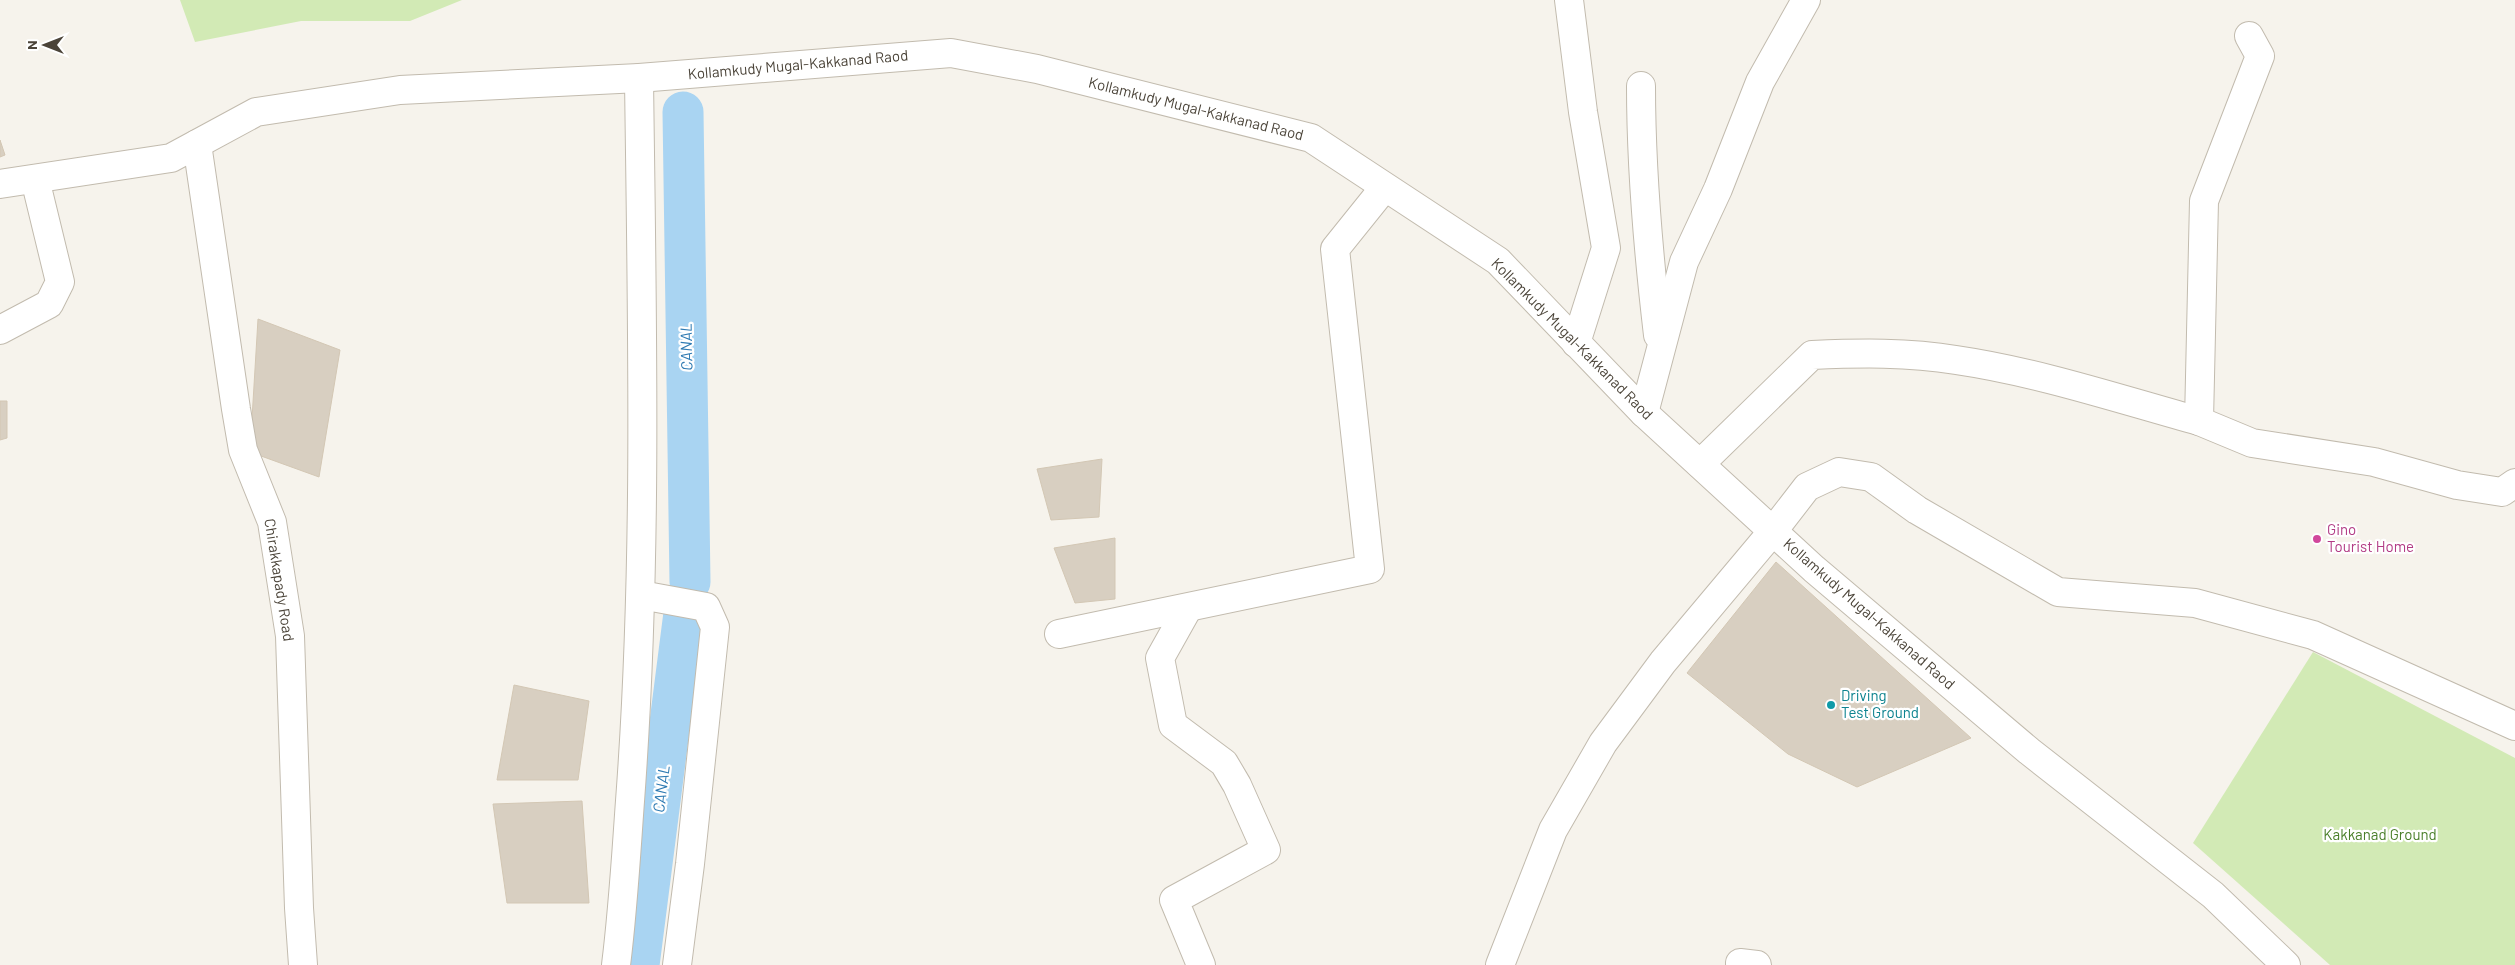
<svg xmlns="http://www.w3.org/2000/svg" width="2515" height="965" viewBox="0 0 2515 965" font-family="Barlow,sans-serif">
	<rect width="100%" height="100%" fill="#f6f3ec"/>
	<g fill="#d2eab5">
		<polygon points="180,0 462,0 410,21 301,21 195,42"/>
		<polygon points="2313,652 2515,758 2515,965 2330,965 2193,843"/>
	</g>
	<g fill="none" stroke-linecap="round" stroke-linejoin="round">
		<g stroke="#a9d4f2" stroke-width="41">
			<polyline points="683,112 690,582"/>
			<polyline points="639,965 684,613"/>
		</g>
	</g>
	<g fill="#d8cfc1" stroke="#d3c7b4">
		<polygon points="0,140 5,155 0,157"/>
		<polygon points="258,319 340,350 319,477 250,452"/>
		<polygon points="0,401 7,401 7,438 0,440"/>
		<polygon points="1102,459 1099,517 1051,520 1037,469"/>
		<polygon points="1115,538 1115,599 1075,603 1054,548"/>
		<polygon points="1776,562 1971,738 1857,787 1788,754 1687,673"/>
		<polygon points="514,685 589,701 578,780 497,780"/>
		<polygon points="582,801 589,903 507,903 493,804"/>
	</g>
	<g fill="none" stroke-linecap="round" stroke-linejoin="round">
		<defs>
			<g id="street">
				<polyline points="1569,0 1583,112 1606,248 1576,343"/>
				<polyline points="2249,36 2260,56 2204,201 2199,421 2252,443 2374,462 2457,485 2502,492 2515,483"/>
				<path d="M 1641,86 C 1641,171 1648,250 1658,335"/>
				<polyline points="197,144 236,409 243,450 272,522 290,636 299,908 303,965"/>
				<polyline points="0,184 171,158 256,112 400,90 639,78 951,53 1037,69 1311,138 1498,261 1644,413 1814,569 2029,751 2213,895 2286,965"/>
				<polyline points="0,330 49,304 60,282 35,179"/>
				<polyline points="1644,413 1684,262 1718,189 1760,82 1806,0"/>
				<path d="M 1700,464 L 1812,355 C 1860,353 1908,352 1956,360 C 2038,372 2119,399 2199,421"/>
				<polyline points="641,595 706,607 715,627 690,864 677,965"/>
				<polyline points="1188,608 1160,658 1173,725 1224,763 1237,785 1266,850 1174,900 1201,965"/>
				<polyline points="1059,634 1370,569 1335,249 1384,188"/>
				<polyline points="1740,963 1757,965"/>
				<path d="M 616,965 C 623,910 626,856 630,801 C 648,560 642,319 639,78"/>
				<polyline points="1500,965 1553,830 1603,743 1663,662 1773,531 1807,487 1839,472 1871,477 1917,510 2058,592 2195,603 2313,635 2515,726"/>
			</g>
		</defs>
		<use href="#street" stroke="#c2bbae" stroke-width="30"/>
		<use href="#street" stroke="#fff" stroke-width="28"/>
	</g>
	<circle fill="#d1479c" stroke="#fff" stroke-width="2" cx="2317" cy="539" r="5"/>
	<circle fill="#0f9aa8" stroke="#fff" stroke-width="2" cx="1831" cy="705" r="5"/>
	<g text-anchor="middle" stroke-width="4.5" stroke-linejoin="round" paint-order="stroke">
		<g font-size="15" fill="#4b4439" stroke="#fff">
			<text transform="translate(798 65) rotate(-5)" y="5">Kollamkudy Mugal-Kakkanad Raod</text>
			<text transform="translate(1196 109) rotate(14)" y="5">Kollamkudy Mugal-Kakkanad Raod</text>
			<text transform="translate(1572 339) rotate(45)" y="5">Kollamkudy Mugal-Kakkanad Raod</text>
			<text transform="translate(279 580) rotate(81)" y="5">Chirakkapady Road</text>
			<text transform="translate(1869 614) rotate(41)" y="5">Kollamkudy Mugal-Kakkanad Raod</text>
		</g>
		<g font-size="15" fill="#b23c85" stroke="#fff" text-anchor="start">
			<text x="2327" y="535">Gino<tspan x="2327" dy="17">Tourist Home</tspan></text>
		</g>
		<g font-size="15" fill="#0d838f" stroke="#fff" text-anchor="start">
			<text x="1841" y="701">Driving<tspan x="1841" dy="17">Test Ground</tspan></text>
		</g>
		<g font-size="15" fill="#4a7f2a" stroke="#fff">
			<text x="2380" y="840">Kakkanad Ground</text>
		</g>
		<g font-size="16" font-style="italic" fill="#2e7ab2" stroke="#fff">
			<text transform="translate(686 347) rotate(-91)" y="6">CANAL</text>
			<text transform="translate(661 789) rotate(-83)" y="6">CANAL</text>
		</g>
	</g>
	<g transform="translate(45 45) rotate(270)" stroke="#ffffff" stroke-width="4" paint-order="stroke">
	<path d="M0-4L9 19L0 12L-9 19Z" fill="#4b4439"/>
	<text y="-8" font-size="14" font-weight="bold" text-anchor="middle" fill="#4b4439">N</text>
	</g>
</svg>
